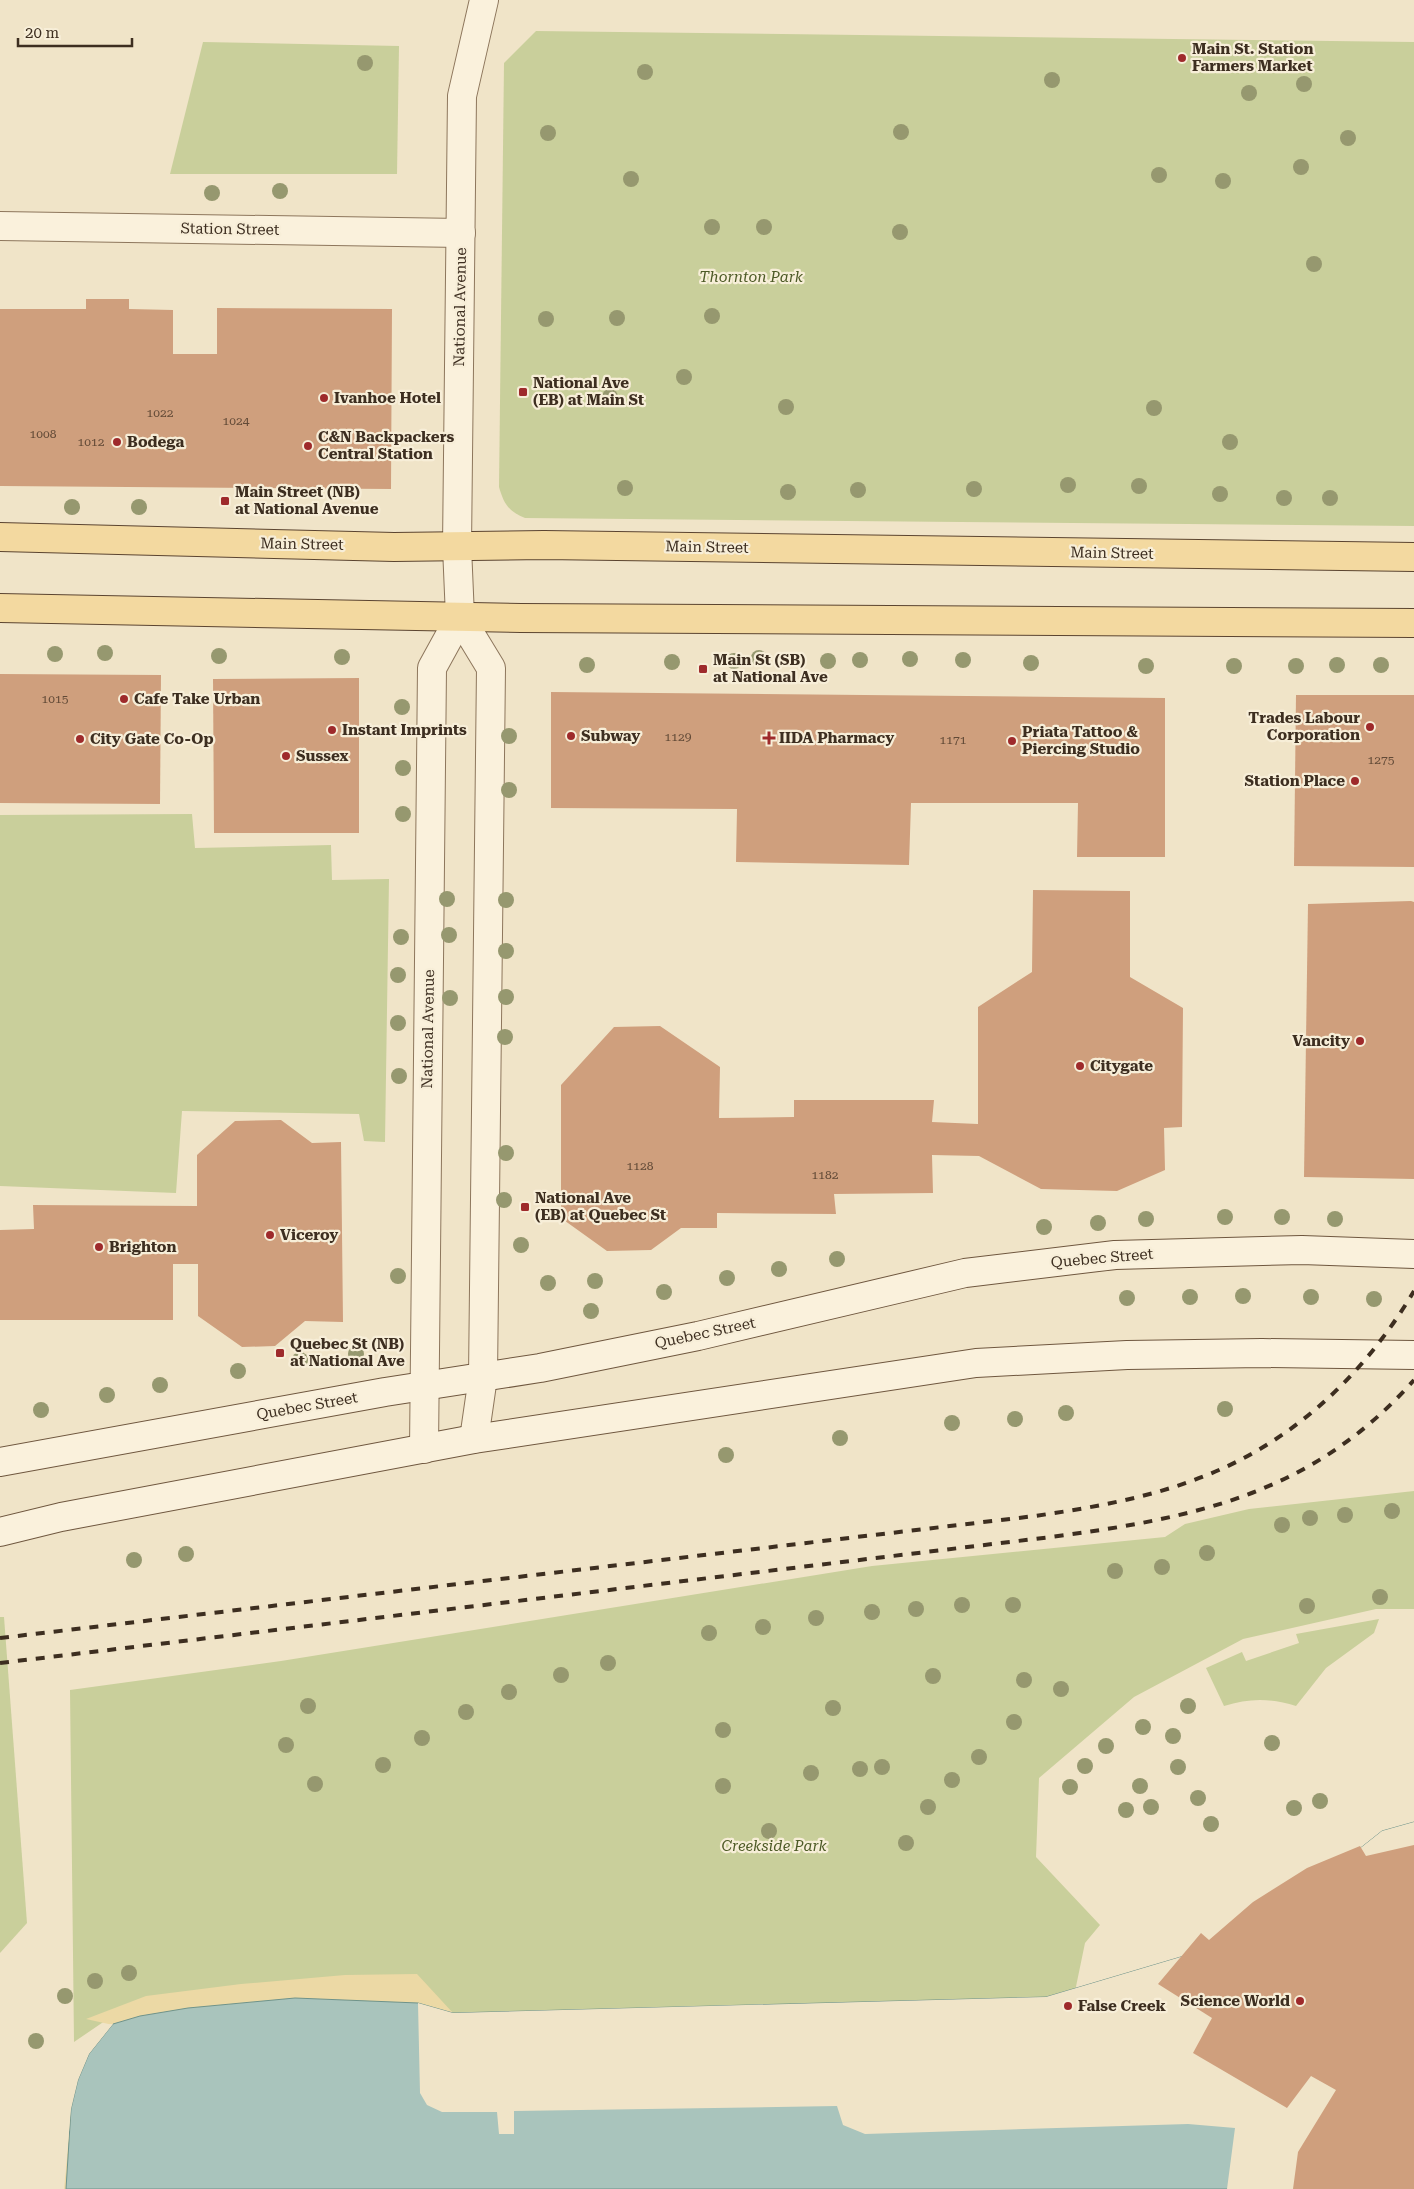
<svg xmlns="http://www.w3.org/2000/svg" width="1414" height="2189" viewBox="0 0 1414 2189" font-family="'Roboto Serif',serif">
	<rect width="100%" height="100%" fill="#f0e4c8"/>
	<g fill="#c9cf9b">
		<path d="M 536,31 L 1414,42 L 1414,526 L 525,518 C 508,511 504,504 499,487 L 504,63 Z"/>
		<polygon points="203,42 399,46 397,174 170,174"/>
		<polygon points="192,814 195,848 331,845 332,880 389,879 385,1142 364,1141 359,1114 182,1111 176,1193 0,1186 0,815"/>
		<polygon points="1414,1491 1414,1609 1376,1609 1243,1639 1134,1697 1039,1778 1036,1857 1100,1925 1085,1943 1067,2030 118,2012 74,2042 70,1690 281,1661 872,1566 1165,1537 1185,1524 1249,1509"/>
		<polygon points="0,1617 4,1617 27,1923 0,1953"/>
		<path d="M 1379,1619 L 1374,1633 L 1326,1668 L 1296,1706 C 1271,1698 1249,1698 1224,1706 L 1206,1668 L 1242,1652 L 1246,1661 L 1299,1643 L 1296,1634 Z"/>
	</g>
	<polygon fill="#ecd9a5" points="417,1974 453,2013 105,2189 64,2189 71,2109 89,2054 113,2025 86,2019 146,1996 241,1984 345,1975"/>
	<polygon fill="#a9c4bc" stroke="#6f938a" points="1414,1822 1414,2189 66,2189 71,2109 78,2080 89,2054 113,2024 140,2016 188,2008 295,1998 418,2003 453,2013 1046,1997 1248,1937 1382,1831"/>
	<g fill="#f0e4c8">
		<polygon points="1414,1822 1414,2189 1227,2189 1235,2128 1188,2124 865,2134 843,2125 837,2106 514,2111 514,2134 499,2134 497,2112 442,2112 427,2105 420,2093 418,2003 453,2013 1046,1997 1248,1937 1382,1831"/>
		<polygon points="110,2024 113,2024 89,2054 78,2080 71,2109 64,2189 68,2109 76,2079 87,2053"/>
	</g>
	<g fill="#cf9f7d">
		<polygon points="86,299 129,299 129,309 173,310 173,354 217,354 217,308 392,309 391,489 0,486 0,309 86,309"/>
		<polygon points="0,674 161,675 160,804 0,803"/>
		<polygon points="359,678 359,833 214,833 213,679"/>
		<polygon points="551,692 1165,698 1165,857 1077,857 1078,803 911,803 909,865 736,862 737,809 551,808"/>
		<polygon points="1296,695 1414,695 1414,867 1294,866"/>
		<polygon points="1033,890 1130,891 1130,977 1183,1008 1182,1127 1164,1128 1165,1170 1117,1191 1041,1189 979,1156 932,1155 933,1193 834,1194 836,1214 717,1213 717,1228 681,1228 651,1250 607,1251 561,1218 561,1085 614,1027 660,1026 720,1067 719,1118 794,1117 794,1100 934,1100 932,1122 978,1124 978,1007 1032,972"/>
		<polygon points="1411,901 1414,902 1414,1179 1304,1177 1308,904"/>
		<polygon points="281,1120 312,1143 341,1142 343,1322 305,1321 275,1346 242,1347 198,1316 198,1264 173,1264 173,1320 0,1320 0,1230 34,1229 33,1205 197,1206 197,1155 235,1121"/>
		<polygon points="1414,1845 1414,2189 1293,2189 1298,2152 1336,2090 1311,2076 1287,2108 1193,2053 1212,2018 1158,1984 1201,1933 1209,1940 1253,1902 1307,1868 1360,1846 1366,1856"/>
	</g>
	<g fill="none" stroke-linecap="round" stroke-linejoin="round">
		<defs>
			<g id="minor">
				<polyline points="0,226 461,233"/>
				<polyline points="474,1439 483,1377 491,668 460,617 457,547 462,96 484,0"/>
				<polyline points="424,1449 432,668 460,617"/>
			</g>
			<g id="secondary">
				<polyline points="0,1462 385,1392 540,1368 698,1336 965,1273 1115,1255 1302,1250 1414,1254"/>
				<polyline points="0,1532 61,1517 474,1439 976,1363 1127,1355 1262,1353 1414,1355"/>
			</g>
			<g id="primary">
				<polyline points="0,537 394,547 544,545 1414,557"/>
				<polyline points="0,608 521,618 1414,623"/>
			</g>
		</defs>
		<use href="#minor" stroke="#8d765c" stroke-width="30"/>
		<use href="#secondary" stroke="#6f573f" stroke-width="30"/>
		<use href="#primary" stroke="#5b4430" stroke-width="30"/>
		<use href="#minor" stroke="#faf1dc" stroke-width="28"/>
		<use href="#secondary" stroke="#faf1dc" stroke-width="28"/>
		<use href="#primary" stroke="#f3d9a0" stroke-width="28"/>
		<g stroke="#3d2e20" stroke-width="4" stroke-dasharray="9 9" stroke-linecap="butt">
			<path d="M 0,1638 L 1035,1516 C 1089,1508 1143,1499 1194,1480 C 1289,1446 1363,1377 1414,1291"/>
			<path d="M 0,1663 L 1051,1537 C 1195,1518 1313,1494 1414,1380"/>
		</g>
	</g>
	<g fill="#96986f">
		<circle cx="365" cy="63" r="8"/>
		<circle cx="645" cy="72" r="8"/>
		<circle cx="1052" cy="80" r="8"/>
		<circle cx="1304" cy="84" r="8"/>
		<circle cx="1249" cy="93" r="8"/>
		<circle cx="901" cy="132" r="8"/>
		<circle cx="548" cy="133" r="8"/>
		<circle cx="1348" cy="138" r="8"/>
		<circle cx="1301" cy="167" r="8"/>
		<circle cx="1159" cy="175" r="8"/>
		<circle cx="631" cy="179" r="8"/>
		<circle cx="1223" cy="181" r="8"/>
		<circle cx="280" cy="191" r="8"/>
		<circle cx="212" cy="193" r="8"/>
		<circle cx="712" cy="227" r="8"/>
		<circle cx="764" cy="227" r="8"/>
		<circle cx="900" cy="232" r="8"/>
		<circle cx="1314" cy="264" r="8"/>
		<circle cx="712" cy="316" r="8"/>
		<circle cx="617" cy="318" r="8"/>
		<circle cx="546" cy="319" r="8"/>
		<circle cx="684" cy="377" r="8"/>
		<circle cx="610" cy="397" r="8"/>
		<circle cx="786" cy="407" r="8"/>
		<circle cx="1154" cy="408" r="8"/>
		<circle cx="1230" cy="442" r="8"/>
		<circle cx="1068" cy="485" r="8"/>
		<circle cx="1139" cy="486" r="8"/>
		<circle cx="625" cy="488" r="8"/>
		<circle cx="974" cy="489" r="8"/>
		<circle cx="858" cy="490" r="8"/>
		<circle cx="788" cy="492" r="8"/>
		<circle cx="1220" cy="494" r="8"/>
		<circle cx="1284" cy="498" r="8"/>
		<circle cx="1330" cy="498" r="8"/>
		<circle cx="72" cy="507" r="8"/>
		<circle cx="139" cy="507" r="8"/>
		<circle cx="105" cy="653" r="8"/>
		<circle cx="55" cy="654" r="8"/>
		<circle cx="219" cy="656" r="8"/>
		<circle cx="342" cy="657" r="8"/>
		<circle cx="759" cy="658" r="8"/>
		<circle cx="910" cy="659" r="8"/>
		<circle cx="860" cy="660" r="8"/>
		<circle cx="963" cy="660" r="8"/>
		<circle cx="734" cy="661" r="8"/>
		<circle cx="828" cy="661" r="8"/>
		<circle cx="672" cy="662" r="8"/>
		<circle cx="1031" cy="663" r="8"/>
		<circle cx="587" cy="665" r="8"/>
		<circle cx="1337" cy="665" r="8"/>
		<circle cx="1381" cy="665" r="8"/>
		<circle cx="1146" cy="666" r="8"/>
		<circle cx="1234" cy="666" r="8"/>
		<circle cx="1296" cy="666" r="8"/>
		<circle cx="402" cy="707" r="8"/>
		<circle cx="509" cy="736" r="8"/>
		<circle cx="403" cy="768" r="8"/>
		<circle cx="509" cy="790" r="8"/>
		<circle cx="403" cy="814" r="8"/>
		<circle cx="447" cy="899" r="8"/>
		<circle cx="506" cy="900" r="8"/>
		<circle cx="449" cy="935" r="8"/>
		<circle cx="401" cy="937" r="8"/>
		<circle cx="506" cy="951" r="8"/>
		<circle cx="398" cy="975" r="8"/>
		<circle cx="506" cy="997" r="8"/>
		<circle cx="450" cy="998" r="8"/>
		<circle cx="398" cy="1023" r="8"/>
		<circle cx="505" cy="1037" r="8"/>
		<circle cx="399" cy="1076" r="8"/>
		<circle cx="506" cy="1153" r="8"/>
		<circle cx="504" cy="1200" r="8"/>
		<circle cx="1225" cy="1217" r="8"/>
		<circle cx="1282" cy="1217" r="8"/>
		<circle cx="1146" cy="1219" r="8"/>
		<circle cx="1335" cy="1219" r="8"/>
		<circle cx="1098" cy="1223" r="8"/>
		<circle cx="1044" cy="1227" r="8"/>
		<circle cx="521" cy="1245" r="8"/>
		<circle cx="837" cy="1259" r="8"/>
		<circle cx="779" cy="1269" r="8"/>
		<circle cx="398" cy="1276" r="8"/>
		<circle cx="727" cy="1278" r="8"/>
		<circle cx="595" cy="1281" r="8"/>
		<circle cx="548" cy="1283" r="8"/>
		<circle cx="664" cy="1292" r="8"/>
		<circle cx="1243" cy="1296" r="8"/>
		<circle cx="1190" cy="1297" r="8"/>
		<circle cx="1311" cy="1297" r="8"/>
		<circle cx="1127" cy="1298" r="8"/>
		<circle cx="1374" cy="1299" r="8"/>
		<circle cx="591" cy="1311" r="8"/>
		<circle cx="356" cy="1354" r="8"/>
		<circle cx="300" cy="1360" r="8"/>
		<circle cx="238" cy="1371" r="8"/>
		<circle cx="160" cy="1385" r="8"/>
		<circle cx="107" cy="1395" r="8"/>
		<circle cx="1225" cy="1409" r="8"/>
		<circle cx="41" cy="1410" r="8"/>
		<circle cx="1066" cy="1413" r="8"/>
		<circle cx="1015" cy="1419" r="8"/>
		<circle cx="952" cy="1423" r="8"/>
		<circle cx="840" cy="1438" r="8"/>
		<circle cx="726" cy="1455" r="8"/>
		<circle cx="1392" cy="1511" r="8"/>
		<circle cx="1345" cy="1515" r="8"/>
		<circle cx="1310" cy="1518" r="8"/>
		<circle cx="1282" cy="1525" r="8"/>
		<circle cx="1207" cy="1553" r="8"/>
		<circle cx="186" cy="1554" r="8"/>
		<circle cx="134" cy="1560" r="8"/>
		<circle cx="1162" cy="1567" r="8"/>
		<circle cx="1115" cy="1571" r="8"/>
		<circle cx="1380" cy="1597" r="8"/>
		<circle cx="962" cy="1605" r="8"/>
		<circle cx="1013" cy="1605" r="8"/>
		<circle cx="1307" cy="1606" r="8"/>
		<circle cx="916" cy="1609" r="8"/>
		<circle cx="872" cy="1612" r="8"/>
		<circle cx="816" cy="1618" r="8"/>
		<circle cx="763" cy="1627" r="8"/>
		<circle cx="709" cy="1633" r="8"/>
		<circle cx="608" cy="1663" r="8"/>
		<circle cx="561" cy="1675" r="8"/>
		<circle cx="933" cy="1676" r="8"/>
		<circle cx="1024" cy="1680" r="8"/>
		<circle cx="1061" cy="1689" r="8"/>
		<circle cx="509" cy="1692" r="8"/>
		<circle cx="308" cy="1706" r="8"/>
		<circle cx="1188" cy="1706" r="8"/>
		<circle cx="833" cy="1708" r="8"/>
		<circle cx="466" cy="1712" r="8"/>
		<circle cx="1014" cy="1722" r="8"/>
		<circle cx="1143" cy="1727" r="8"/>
		<circle cx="723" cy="1730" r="8"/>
		<circle cx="1173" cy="1736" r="8"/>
		<circle cx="422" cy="1738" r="8"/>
		<circle cx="1272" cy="1743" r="8"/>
		<circle cx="286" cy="1745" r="8"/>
		<circle cx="1106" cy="1746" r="8"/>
		<circle cx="979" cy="1757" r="8"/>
		<circle cx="383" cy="1765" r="8"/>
		<circle cx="1085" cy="1766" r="8"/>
		<circle cx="882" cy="1767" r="8"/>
		<circle cx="1178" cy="1767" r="8"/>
		<circle cx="860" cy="1769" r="8"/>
		<circle cx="811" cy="1773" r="8"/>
		<circle cx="952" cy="1780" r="8"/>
		<circle cx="315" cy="1784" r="8"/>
		<circle cx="723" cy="1786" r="8"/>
		<circle cx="1140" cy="1786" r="8"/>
		<circle cx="1070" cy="1787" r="8"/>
		<circle cx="1198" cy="1798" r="8"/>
		<circle cx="1320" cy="1801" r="8"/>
		<circle cx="928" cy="1807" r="8"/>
		<circle cx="1151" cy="1807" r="8"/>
		<circle cx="1294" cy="1808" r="8"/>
		<circle cx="1126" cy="1810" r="8"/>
		<circle cx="1211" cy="1824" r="8"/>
		<circle cx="769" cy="1831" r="8"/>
		<circle cx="906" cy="1843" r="8"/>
		<circle cx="129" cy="1973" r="8"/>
		<circle cx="95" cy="1981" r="8"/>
		<circle cx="65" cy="1996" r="8"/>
		<circle cx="36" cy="2041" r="8"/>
	</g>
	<g fill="#9e2a2b" stroke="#f7eed8" stroke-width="2">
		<circle cx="1182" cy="58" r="5"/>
		<rect x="518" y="387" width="10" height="10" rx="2.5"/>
		<circle cx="324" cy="398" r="5"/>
		<circle cx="117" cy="442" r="5"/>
		<circle cx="308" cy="446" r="5"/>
		<rect x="220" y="496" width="10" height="10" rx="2.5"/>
		<rect x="698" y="664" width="10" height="10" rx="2.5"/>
		<circle cx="124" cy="699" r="5"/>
		<circle cx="1370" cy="727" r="5"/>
		<circle cx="332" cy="730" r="5"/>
		<circle cx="571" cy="736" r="5"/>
		<path d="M766.5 730.5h5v5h5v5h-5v5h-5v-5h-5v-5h5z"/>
		<circle cx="80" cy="739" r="5"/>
		<circle cx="1012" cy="741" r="5"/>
		<circle cx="286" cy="756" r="5"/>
		<circle cx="1355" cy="781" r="5"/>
		<circle cx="1360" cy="1041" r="5"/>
		<circle cx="1080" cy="1066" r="5"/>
		<rect x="520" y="1202" width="10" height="10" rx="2.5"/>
		<circle cx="270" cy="1235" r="5"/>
		<circle cx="99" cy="1247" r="5"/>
		<rect x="275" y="1348" width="10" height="10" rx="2.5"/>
		<circle cx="1300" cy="2001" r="5"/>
		<circle cx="1068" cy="2006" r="5"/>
	</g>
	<g text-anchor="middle" stroke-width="4.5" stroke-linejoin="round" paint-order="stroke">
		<g font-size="12" fill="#624a37">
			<text x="160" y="417">1022</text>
			<text x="236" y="425">1024</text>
			<text x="43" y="438">1008</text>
			<text x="91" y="446">1012</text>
			<text x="55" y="703">1015</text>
			<text x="678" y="741">1129</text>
			<text x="953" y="744">1171</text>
			<text x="1381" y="764">1275</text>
			<text x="640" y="1170">1128</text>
			<text x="825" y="1179">1182</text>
		</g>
		<g font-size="15" font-weight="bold" fill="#3d2e20" stroke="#f7eed8" text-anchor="start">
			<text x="1192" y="54">Main St. Station<tspan x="1192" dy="17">Farmers Market</tspan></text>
			<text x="533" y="388">National Ave<tspan x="533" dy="17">(EB) at Main St</tspan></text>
			<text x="334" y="403">Ivanhoe Hotel</text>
			<text x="318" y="442">C&amp;N Backpackers<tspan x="318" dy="17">Central Station</tspan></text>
			<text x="127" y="447">Bodega</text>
			<text x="235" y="497">Main Street (NB)<tspan x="235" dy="17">at National Avenue</tspan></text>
			<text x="713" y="665">Main St (SB)<tspan x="713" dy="17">at National Ave</tspan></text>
			<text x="134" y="704">Cafe Take Urban</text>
			<text x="1360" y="723" text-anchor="end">Trades Labour<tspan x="1360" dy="17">Corporation</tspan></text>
			<text x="342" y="735">Instant Imprints</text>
			<text x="1022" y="737">Priata Tattoo &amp;<tspan x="1022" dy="17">Piercing Studio</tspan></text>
			<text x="581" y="741">Subway</text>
			<text x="779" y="743">IIDA Pharmacy</text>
			<text x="90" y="744">City Gate Co-Op</text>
			<text x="296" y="761">Sussex</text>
			<text x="1345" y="786" text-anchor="end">Station Place</text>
			<text x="1350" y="1046" text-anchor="end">Vancity</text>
			<text x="1090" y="1071">Citygate</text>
			<text x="535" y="1203">National Ave<tspan x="535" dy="17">(EB) at Quebec St</tspan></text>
			<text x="280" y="1240">Viceroy</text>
			<text x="109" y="1252">Brighton</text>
			<text x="290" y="1349">Quebec St (NB)<tspan x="290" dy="17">at National Ave</tspan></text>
			<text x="1290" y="2006" text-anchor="end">Science World</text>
			<text x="1078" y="2011">False Creek</text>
		</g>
		<g font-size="15" fill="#3d2e20" stroke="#f7eed8">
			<text transform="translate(230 229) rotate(1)" y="5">Station Street</text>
			<text transform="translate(460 307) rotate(-89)" y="5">National Avenue</text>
			<text transform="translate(302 544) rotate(1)" y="5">Main Street</text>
			<text transform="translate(707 547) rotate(1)" y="5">Main Street</text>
			<text transform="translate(1112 553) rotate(1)" y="5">Main Street</text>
			<text transform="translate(428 1029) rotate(-89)" y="5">National Avenue</text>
			<text transform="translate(1102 1258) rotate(-5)" y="5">Quebec Street</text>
			<text transform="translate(705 1333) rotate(-12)" y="5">Quebec Street</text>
			<text transform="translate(307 1406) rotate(-10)" y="5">Quebec Street</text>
		</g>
		<g font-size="15" font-style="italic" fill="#4d5a26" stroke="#f7eed8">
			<text x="751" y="282">Thornton Park</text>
			<text x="774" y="1851">Creekside Park</text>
		</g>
	</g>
	<path d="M18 38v8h114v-8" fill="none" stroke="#3d2e20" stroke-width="2.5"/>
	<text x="25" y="38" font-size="15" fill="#3d2e20" stroke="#f7eed8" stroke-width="4" paint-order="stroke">20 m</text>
</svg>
